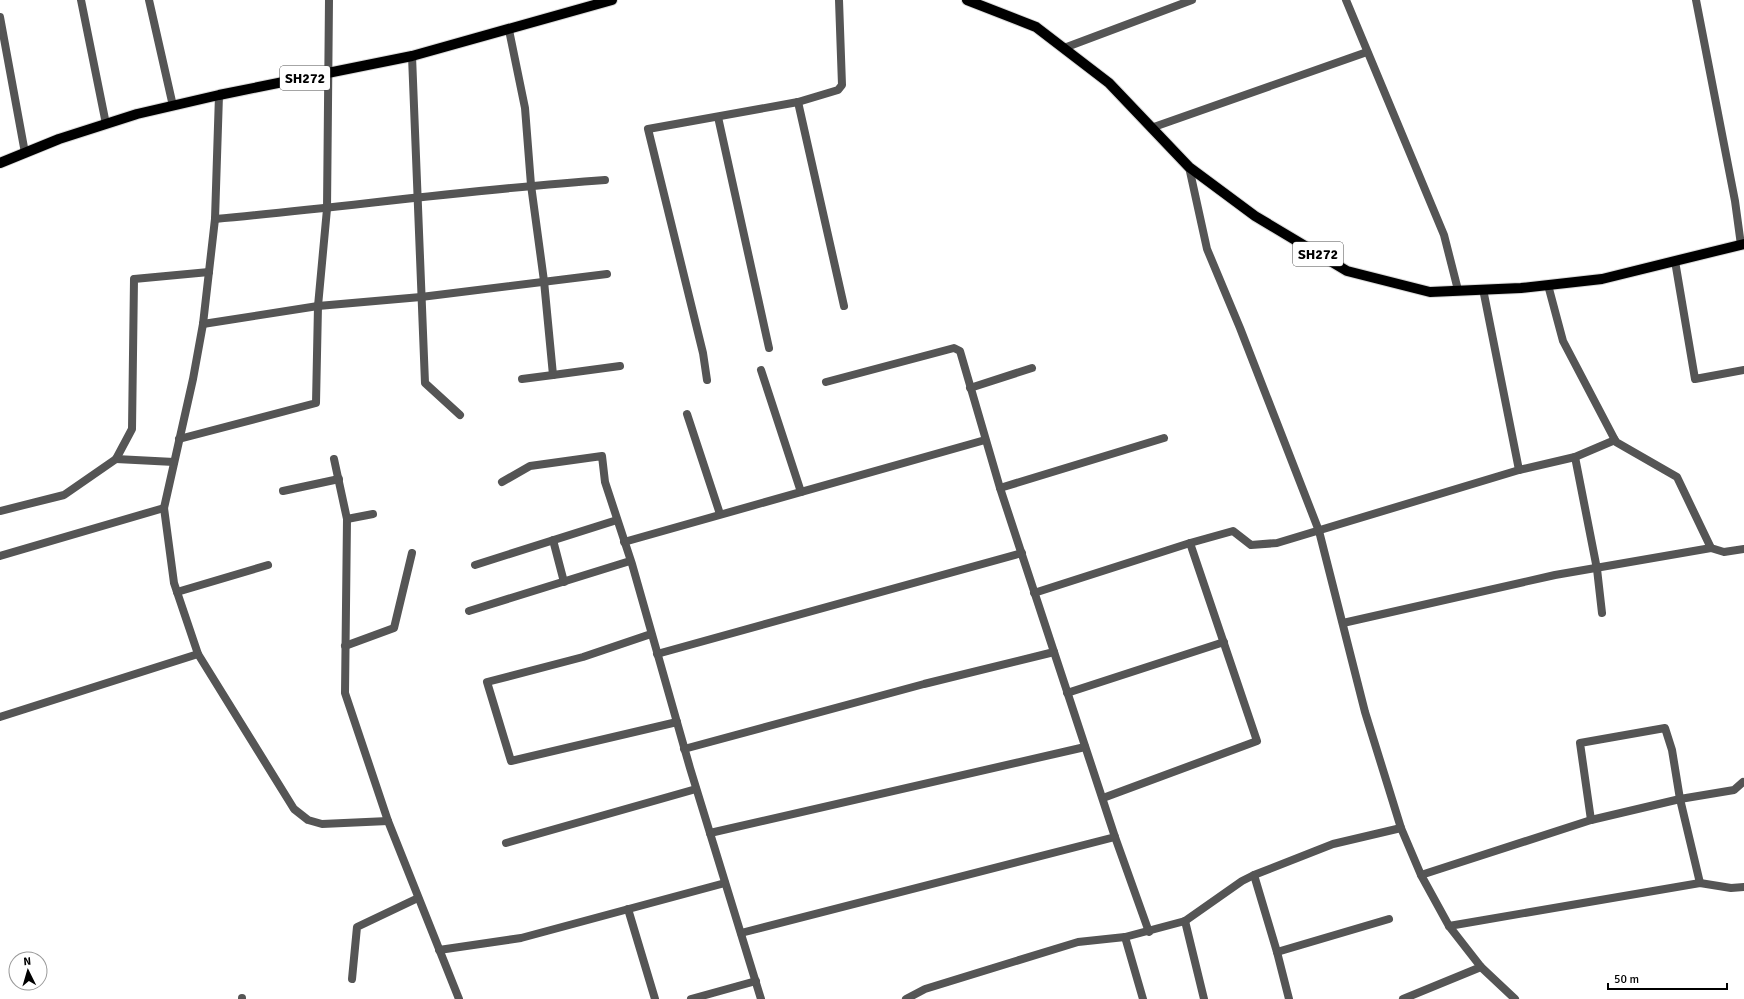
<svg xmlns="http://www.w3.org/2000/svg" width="1744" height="999" viewBox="0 0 1744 999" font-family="Signika,sans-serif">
	<rect width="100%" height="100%" fill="#fff"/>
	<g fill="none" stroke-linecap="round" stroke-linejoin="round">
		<defs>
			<g id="primary">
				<polyline points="967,0 1036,27 1109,83 1189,167 1255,216 1347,271 1430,292 1521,288 1602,279 1744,244"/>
				<polyline points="0,163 59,139 137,114 219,95 412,56 612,0"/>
			</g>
		</defs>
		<use href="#primary" stroke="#dbdbdb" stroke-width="12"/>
		<g stroke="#555" stroke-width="8">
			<polyline points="81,0 106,124"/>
			<polyline points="149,0 173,106"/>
			<polyline points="1346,0 1444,235 1458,290"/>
			<polyline points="1696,0 1735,201 1741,245"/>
			<polyline points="0,17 25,153"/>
			<polyline points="509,30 525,108 531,185 544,281 553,375 620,366"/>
			<polyline points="1064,48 1192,0"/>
			<polyline points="412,56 425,383 460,415"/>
			<polyline points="219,95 215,219 203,324 193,379 164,508 174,583 198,654 294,809 308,820 322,824 388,821 345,693 347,519 334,459"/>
			<polyline points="798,102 844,306"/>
			<polyline points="718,117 769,348"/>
			<polyline points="1151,128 1367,52"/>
			<polyline points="1189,167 1207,249 1240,328 1319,531 1365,712 1401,828 1421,875 1449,926 1481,967 1515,999"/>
			<path d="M 215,219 C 345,207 475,189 605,180"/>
			<polyline points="1675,261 1695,379 1744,370"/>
			<polyline points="1548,285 1563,341 1616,442 1677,477 1711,548 1724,552 1744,549"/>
			<polyline points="1483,289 1519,470"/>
			<polyline points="203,324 318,306 421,297 607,274"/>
			<polyline points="761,370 801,492"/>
			<polyline points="522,379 553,375"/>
			<polyline points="707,380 703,353 648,129 798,102 838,90 842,85 839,0"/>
			<polyline points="826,382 954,348 960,351 1000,488 1115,837 1149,932"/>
			<polyline points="970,388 1032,368"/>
			<polyline points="687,414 720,514"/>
			<polyline points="179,439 316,403 318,306 327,209 329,0"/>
			<polyline points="1575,457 1597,569 1602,613"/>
			<polyline points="116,459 174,462"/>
			<polyline points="502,482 530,466 602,456 605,482 632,564 690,768 761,999"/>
			<polyline points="1000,488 1164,438"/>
			<polyline points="283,491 339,479"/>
			<polyline points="0,511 64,495 116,459 132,429 134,279 209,272"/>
			<polyline points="347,519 373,514"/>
			<polyline points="553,540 564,582"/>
			<polyline points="624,542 985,440"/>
			<polyline points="0,556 164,508"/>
			<polyline points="475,565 617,520"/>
			<polyline points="177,592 268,565"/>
			<polyline points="1034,593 1190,543"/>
			<polyline points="469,611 630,561"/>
			<polyline points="1343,623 1555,575 1711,548"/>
			<polyline points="651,634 583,657 487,682 511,761 677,722"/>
			<polyline points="345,646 394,628 412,553"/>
			<polyline points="657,654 1022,553"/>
			<polyline points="1067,693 1224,642"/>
			<polyline points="0,717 198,654"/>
			<polyline points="684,749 924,684 1054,652"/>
			<polyline points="1103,798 1257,741 1190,543 1233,531 1251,545 1277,543 1519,470 1575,457 1615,440"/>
			<polyline points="1591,820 1580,743 1665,728 1672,750 1680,799 1700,883"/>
			<polyline points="388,821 459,999"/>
			<polyline points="710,833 1085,747"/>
			<polyline points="506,843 696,789"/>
			<polyline points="1254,875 1277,952 1289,999"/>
			<polyline points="1421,875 1591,820 1680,799 1734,790 1743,782"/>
			<polyline points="628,909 655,999"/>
			<polyline points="1185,921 1204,999"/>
			<polyline points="1449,926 1700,883 1731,888 1744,887"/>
			<polyline points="741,933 1115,837"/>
			<polyline points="1125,937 1143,999"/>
			<polyline points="439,950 521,938 725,883"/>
			<polyline points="1277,952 1389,919"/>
			<polyline points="352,979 357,927 418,898"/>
			<polyline points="242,998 242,999"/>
			<polyline points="691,999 756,981"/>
			<polyline points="906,999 925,989 1078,942 1125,937 1185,921 1242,881 1254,875 1333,844 1401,828"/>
			<polyline points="1403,999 1481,967"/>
		</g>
		<use href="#primary" stroke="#000" stroke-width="10"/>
	</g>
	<g text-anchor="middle" stroke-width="3.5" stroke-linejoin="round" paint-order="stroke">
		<g fill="#fff" stroke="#4c4c4c" stroke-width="1">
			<rect x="280" y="66" width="50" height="24" rx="3"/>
			<rect x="1293" y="242" width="50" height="24" rx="3"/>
		</g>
		<g font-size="14" font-weight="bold" fill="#000">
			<text x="305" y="83">SH272</text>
			<text x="1318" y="259">SH272</text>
		</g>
	</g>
	<g transform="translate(28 971) rotate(355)"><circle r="19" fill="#ffffff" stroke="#999999"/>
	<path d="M0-3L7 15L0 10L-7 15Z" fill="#000000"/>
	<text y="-6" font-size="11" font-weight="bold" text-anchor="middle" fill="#000000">N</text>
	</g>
	<path d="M1608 983v6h119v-6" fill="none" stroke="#000000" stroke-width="2"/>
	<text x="1614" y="983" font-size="12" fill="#000000" stroke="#ffffff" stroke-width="3" paint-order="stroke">50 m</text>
</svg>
